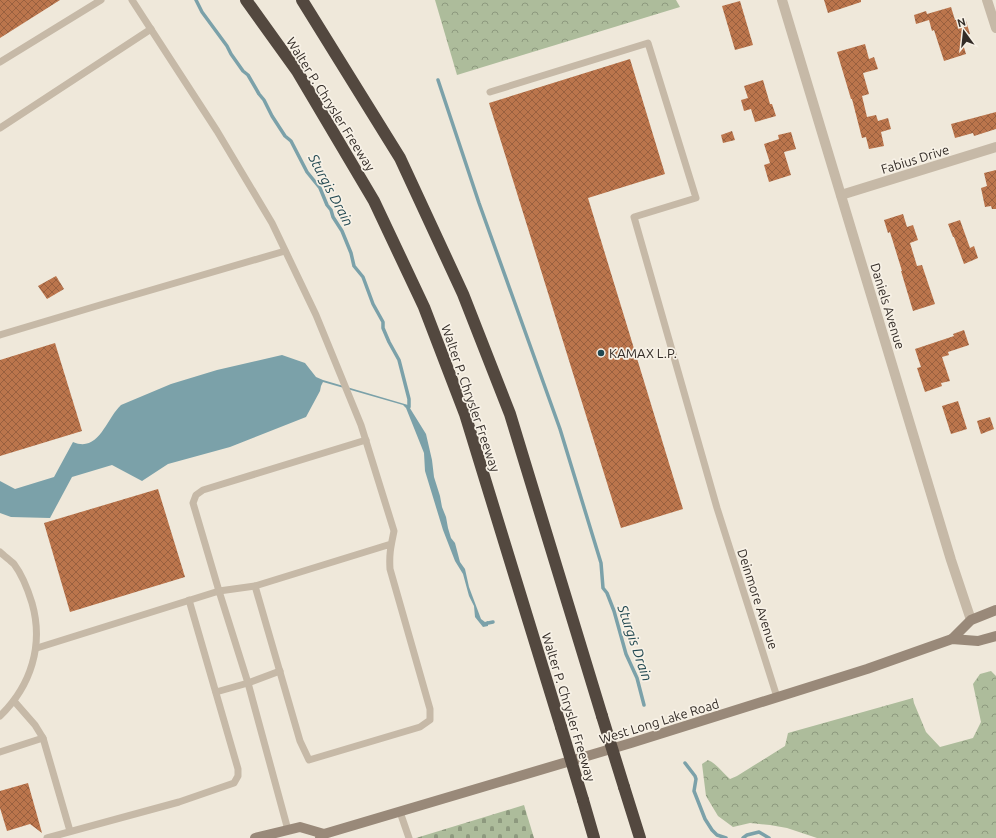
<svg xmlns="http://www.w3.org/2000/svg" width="996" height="838" viewBox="0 0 996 838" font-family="Ubuntu,sans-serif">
	<defs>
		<pattern id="forest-crowns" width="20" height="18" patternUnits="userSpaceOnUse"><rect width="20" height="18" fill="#adbc9b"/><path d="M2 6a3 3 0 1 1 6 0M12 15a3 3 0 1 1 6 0" fill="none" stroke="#8d997e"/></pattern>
		<pattern id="cemetery-stones" width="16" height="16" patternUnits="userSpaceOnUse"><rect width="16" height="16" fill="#adbc9b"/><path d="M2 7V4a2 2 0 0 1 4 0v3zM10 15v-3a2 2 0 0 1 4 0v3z" fill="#8d997e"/></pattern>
		<pattern id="building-cross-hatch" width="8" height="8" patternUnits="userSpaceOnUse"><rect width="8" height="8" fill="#bb754c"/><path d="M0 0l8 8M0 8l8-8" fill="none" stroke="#99603f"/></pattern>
	</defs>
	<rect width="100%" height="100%" fill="#efe8da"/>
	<g fill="url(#forest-crowns)">
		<polygon points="435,0 676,0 680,7 457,75"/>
		<path d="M 991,671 L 996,676 L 996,838 L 817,838 L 787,828 L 770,825 L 750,823 L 733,827 L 718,816 L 706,796 L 702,764 L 708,760 C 717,764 722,772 730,779 L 737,776 L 785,746 L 788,733 L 913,698 L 914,703 L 926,732 L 940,747 L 973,738 L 981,722 L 973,684 L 980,674 Z"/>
	</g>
	<polygon fill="url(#cemetery-stones)" points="524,805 534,838 416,838"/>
	<path fill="#7ba1a9" d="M 282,355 L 305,363 L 316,377 L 323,380 L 408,405 L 426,434 L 432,460 L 434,477 L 440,496 L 442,507 L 446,517 L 448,528 L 451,538 L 455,543 L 460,562 L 465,569 L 469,587 L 481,619 L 485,622 L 488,621 L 488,626 L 483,627 L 475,617 L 474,606 L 469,596 L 463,574 L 455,561 L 443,530 L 425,471 L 424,453 L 406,408 L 403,405 L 323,382 L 321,386 L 320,391 L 306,417 L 230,447 L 168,464 L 142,481 L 112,465 L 72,477 L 50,518 L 11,517 L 0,513 L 0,481 L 15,489 L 54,477 L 73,442 C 99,453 106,419 121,405 L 171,384 L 217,370 Z"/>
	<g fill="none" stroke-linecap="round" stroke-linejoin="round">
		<g stroke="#7ba1a9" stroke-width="3.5">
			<polyline points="196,0 202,12 227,46 231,54 243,71 248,75 259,94 264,100 272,116 285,136 291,141 307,172 320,188 327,205 331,210 333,217 342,231 351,253 354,266 363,277 373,304 383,322 383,328 389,342 399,360 409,399 409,407"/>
			<polyline points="438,80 479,203 560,429 601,563 603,588 607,593 614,611 626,654 637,678 644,705"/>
			<polyline points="488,623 493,622"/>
			<polyline points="685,763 695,776 696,779 694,791 705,819 712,830 717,835 726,838"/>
			<polyline points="743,838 747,835 759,832 769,838"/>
		</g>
	</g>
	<g fill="url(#building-cross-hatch)">
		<polygon points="0,0 60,0 0,38"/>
		<polygon points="824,0 861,0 861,2 828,13"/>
		<polygon points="740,1 753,45 735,50 722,6"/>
		<polygon points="951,7 955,20 960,19 961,22 966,21 970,34 965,36 966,39 962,41 966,54 944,61 934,30 932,31 929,20 916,24 914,15 926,11 927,14"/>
		<polygon points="865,44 869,59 874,57 878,69 863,73 869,94 862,96 867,117 876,115 878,121 888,118 891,129 881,132 884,146 869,149 866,137 862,138 852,99 851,99 837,52"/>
		<polygon points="630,59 665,174 588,198 683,509 621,528 489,103"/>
		<polygon points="763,80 770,104 772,104 776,116 755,122 751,109 744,111 741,100 748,98 744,86"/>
		<polygon points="996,112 996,129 974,136 973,133 955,138 951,124"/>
		<polygon points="732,131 735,140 723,143 721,135"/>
		<polygon points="791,132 796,149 784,152 791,175 769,182 764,165 770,163 764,144 779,139 778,135"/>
		<polygon points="996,170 996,209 992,209 991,206 985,207 981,188 987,186 984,173"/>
		<polygon points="903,214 907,227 913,225 918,240 910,243 917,266 922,265 935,304 913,311 901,271 902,271 890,232 888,233 884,220"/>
		<polygon points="960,220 970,248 974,246 978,258 964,264 954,237 953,237 948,224"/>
		<polygon points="56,276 64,289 47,299 38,286"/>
		<polygon points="964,330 969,345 948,352 949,355 942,357 950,381 941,383 942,386 925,392 917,368 921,367 915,349 954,336 953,334"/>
		<polygon points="55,343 82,431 0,456 0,360"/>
		<polygon points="958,401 967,429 951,434 942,406"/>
		<polygon points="990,417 994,429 981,434 977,421"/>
		<polygon points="158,489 185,577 70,612 44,523"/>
		<polygon points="28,783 42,833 30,824 7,831 0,808 0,791"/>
	</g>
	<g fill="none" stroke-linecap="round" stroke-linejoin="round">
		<g stroke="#c6b9a7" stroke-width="7">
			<path d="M 132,0 L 217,131 L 272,223 L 316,315 L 361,425 L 394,531 C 391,546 389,553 390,569 L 430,709 L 430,720 L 420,727 L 309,760 L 300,741 L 255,586 L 391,544"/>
			<polyline points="0,62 101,0"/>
			<polyline points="490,92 648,43 696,198 634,217 717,508 777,697"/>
			<polyline points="0,128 151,29"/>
			<polyline points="0,335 100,305 285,251"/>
			<path d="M 0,552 C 4,556 10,560 14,564 C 23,576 28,590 32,603 C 44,645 31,686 0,716"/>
			<polyline points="255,586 219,591 193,503 196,495 203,490 366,440"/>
			<polyline points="37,648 219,591 248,683 288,830"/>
			<polyline points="216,692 248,683 280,671"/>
			<polyline points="14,701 35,725 43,738 70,831"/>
			<polyline points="0,752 43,738"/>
			<polyline points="400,812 409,838"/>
			<polyline points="47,838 179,802 234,783 238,776 238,769 189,600"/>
		</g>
		<g stroke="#c6b9a7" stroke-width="10">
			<polyline points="782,0 951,560 971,620"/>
			<polyline points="987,0 996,28"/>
			<polyline points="841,195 996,147"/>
		</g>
		<g stroke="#998979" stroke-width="10">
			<polyline points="952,639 971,620 996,610"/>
			<polyline points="255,838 300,827 324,834"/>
			<polyline points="320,838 324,834 631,743 867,669 952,639 978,641 996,636"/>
		</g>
		<g stroke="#53483f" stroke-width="12">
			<polyline points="246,0 297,71 374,201 424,307 465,414 561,727"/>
			<polyline points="302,0 400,158 463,294 510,414 602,716"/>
			<polyline points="624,787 640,838"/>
			<polyline points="583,800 594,838"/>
		</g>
		<g stroke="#53483f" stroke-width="12">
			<polyline points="602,716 624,787"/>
			<polyline points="561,727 583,800"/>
		</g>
	</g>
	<circle fill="#204750" stroke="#f7f1e6" stroke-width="1.5" cx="601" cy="353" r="4"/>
	<g text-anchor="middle" stroke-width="3.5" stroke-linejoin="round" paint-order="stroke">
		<g font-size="13" fill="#332c27" stroke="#f7f1e6">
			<text transform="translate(331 104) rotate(58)" y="5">Walter P. Chrysler Freeway</text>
			<text transform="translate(915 159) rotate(-17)" y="5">Fabius Drive</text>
			<text transform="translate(888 306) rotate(73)" y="5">Daniels Avenue</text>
			<text transform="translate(471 398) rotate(71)" y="5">Walter P. Chrysler Freeway</text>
			<text transform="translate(758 599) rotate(72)" y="5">Deinmore Avenue</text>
			<text transform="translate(569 707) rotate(73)" y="5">Walter P. Chrysler Freeway</text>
			<text transform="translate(659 721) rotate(-17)" y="5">West Long Lake Road</text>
		</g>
		<g font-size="13" fill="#332c27" stroke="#f7f1e6" text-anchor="start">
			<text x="609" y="358">KAMAX L.P.</text>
		</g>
		<g font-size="14" font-style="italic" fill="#204750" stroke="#f7f1e6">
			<text transform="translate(331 190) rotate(62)" y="5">Sturgis Drain</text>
			<text transform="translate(635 643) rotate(71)" y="5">Sturgis Drain</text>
		</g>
	</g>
	<g transform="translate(964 32) rotate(345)" stroke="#f7f1e6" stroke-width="3" paint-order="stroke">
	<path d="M0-3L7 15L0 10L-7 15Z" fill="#332c27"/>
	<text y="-6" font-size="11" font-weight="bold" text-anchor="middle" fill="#332c27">N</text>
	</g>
</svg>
